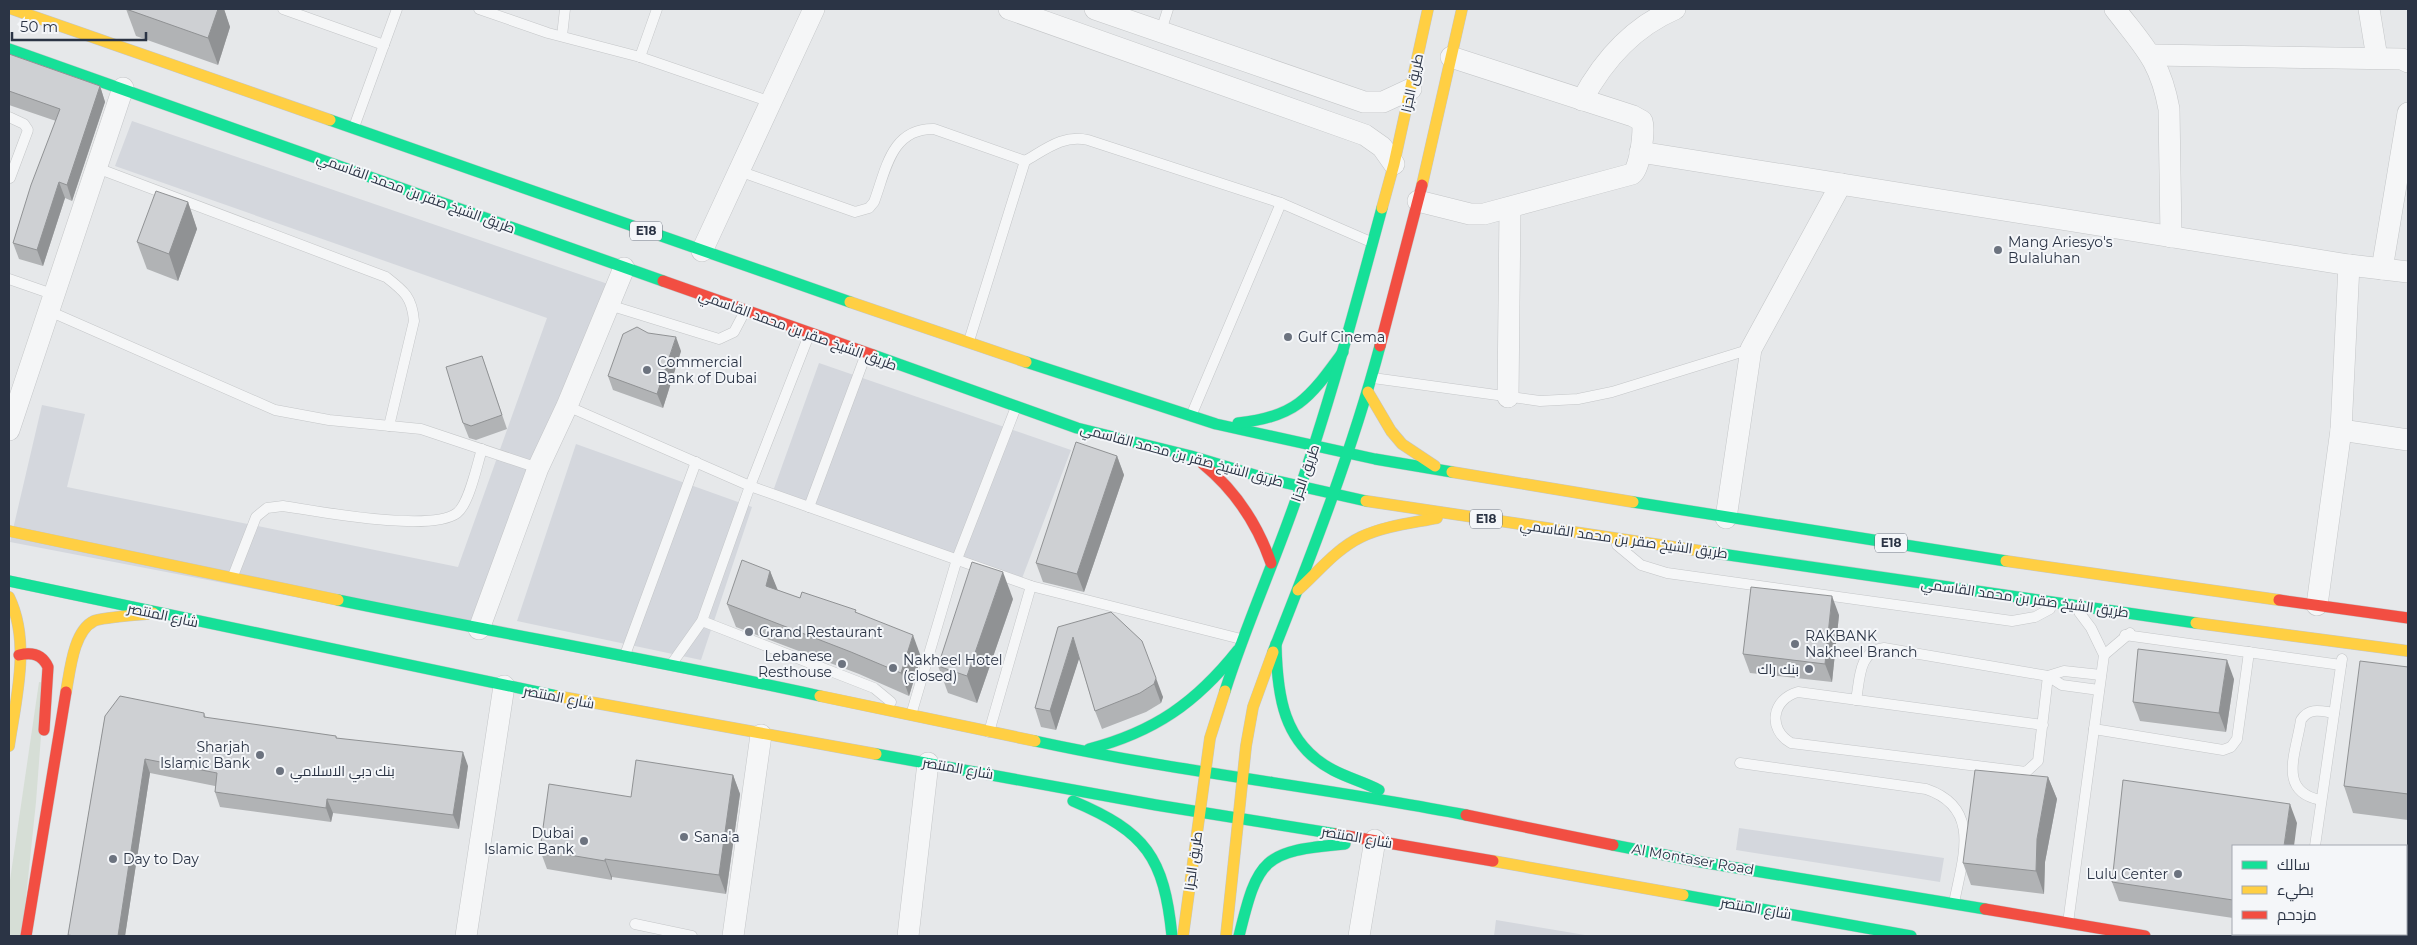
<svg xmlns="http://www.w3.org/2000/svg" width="2417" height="945" viewBox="0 0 2417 945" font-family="Montserrat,Cairo,sans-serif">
	<rect width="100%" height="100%" fill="#e6e8ea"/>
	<g fill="#d4d7dd">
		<polygon points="132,121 608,284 483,633 10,542 42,405 85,414 67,487 458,567 547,318 115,166"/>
		<polygon points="819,363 1071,450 1021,581 772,494"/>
		<polygon points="576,444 752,507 701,660 517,621"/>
		<polygon points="1739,828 1944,858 1940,882 1736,850"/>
		<polygon points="1496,920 1591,936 1494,936"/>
	</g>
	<polygon fill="#d6ded6" points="39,682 45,683 36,802 22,936 9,936 9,887"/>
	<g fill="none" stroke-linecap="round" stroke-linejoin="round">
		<defs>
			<g id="lane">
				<polyline points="283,9 384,45"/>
				<polyline points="479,9 548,33 640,57 771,102"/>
				<polyline points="1161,31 1168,9"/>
				<polyline points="562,36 565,9"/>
				<polyline points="640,57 657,9"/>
				<polyline points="9,117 24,124 28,130 10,178"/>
				<polyline points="354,127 397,9"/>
				<path d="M 97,168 L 386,277 C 404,291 412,297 414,321 L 389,426"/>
				<path d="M 739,171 L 855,212 L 869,208 L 874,202 C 886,170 891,128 934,129 L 1025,161"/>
				<polyline points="9,279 55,295"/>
				<polyline points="609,305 719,339 734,332 745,311"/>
				<polyline points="49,311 275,410 329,420 421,429 538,468"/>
				<path d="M 969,341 L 1025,161 C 1046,149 1064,134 1088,140 L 1281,203 L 1371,242"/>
				<polyline points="1373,378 1540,401 1578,399 1612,392 1751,349"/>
				<polyline points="567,406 750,486 1031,586 1241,639"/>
				<polyline points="1191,416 1281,203"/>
				<polyline points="809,507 866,354"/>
				<polyline points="1617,545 1641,565 1667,573 2012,621 2035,617 2050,609"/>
				<path d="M 233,576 L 256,517 L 267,508 L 283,506 C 317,511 430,533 457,513 C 469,504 477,465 482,449"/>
				<polyline points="702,621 874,688 891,702"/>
				<polyline points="2125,635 2341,665"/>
				<polyline points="625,655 696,462"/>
				<polyline points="2104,655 2130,633"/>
				<polyline points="673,662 702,621 750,486 809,335"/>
				<polyline points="2048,676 2064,671 2101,675"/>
				<path d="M 1856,700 C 1860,680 1858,651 1884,648 L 2048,676 L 2062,685 L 2099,690"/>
				<polyline points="911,715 957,559 1016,407"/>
				<path d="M 2043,725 L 1798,692 C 1772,699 1767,729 1791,743 L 2026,772 L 2038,761 L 2048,676"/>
				<polyline points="2094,729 2223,750 2231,747 2237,739 2249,652"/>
				<polyline points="989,732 1031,586"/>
				<path d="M 1740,763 L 1926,789 C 1983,808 1962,860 1954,903"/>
				<path d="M 2321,800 C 2277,792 2296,753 2301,720 C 2309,707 2321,711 2334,713"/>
				<polyline points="2315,846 2342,659"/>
				<polyline points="2406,869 2408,869"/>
				<polyline points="2068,923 2104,655 2091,628 2079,612"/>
				<polyline points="635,924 692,936"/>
				<polyline points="2302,936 2302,934"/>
			</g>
			<g id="street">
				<polyline points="1009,9 1365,135 1382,147 1394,164"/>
				<polyline points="1095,9 1364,102 1383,102 1411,89"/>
				<path d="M 2115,9 C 2144,47 2160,60 2169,109 L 2171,237"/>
				<polyline points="2369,9 2377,58"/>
				<polyline points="2152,55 2402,59 2408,62"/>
				<path d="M 1582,100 C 1604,59 1633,27 1675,9"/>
				<polyline points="1640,152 2349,265 2408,272"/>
				<path d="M 1418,201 L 1470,214 L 1484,214 L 1632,174 C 1640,169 1645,130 1642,121 L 1633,116 L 1451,57"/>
				<polyline points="702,251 814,9"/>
				<polyline points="2382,269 2408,113"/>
				<polyline points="1508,397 1510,208"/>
				<polyline points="9,430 123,88"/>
				<polyline points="2341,430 2408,440"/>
				<polyline points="1726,518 1751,349 1841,184"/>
				<polyline points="2317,605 2341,430 2349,265"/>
				<polyline points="479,629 538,468 567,406 624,268"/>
				<polyline points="466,936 504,686"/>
				<polyline points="733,936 761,735"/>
				<polyline points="908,936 928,763"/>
				<polyline points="1359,936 1375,840"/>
			</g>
			<g id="fast">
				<polyline points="9,49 663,281"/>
				<polyline points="330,120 850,302"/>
				<polyline points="873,355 1077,428 1191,456 1268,479 1366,501"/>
				<polyline points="1026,362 1216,424 1375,459 1452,472"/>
				<path d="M 1238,423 C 1297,417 1310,397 1343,352"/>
				<polyline points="1633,502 2006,561"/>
				<polyline points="1708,552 2196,623"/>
				<polyline points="9,581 557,696"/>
				<path d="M 338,600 C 498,633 660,661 820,696"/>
				<path d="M 1276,644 C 1277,695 1283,744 1333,770 C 1348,778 1364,782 1379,790"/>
				<path d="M 1273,652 C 1313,551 1352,451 1380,346"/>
				<path d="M 1225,691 C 1247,621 1278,555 1301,485 C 1332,394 1357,301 1382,208"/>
				<path d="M 1035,741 C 1177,772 1323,787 1466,815"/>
				<path d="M 1089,749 C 1154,732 1196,703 1238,650"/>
				<polyline points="876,754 1156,805 1336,834"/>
				<path d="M 1073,801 C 1146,832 1164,857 1172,936"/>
				<polyline points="1613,845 1701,862 1985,909"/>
				<polyline points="1683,895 1911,936"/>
				<path d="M 1239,936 C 1258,858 1263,851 1345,844"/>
			</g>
			<g id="slow">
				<polyline points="12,9 330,120"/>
				<polyline points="1422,185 1462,9"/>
				<polyline points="1382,208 1394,164 1428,9"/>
				<polyline points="850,302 1026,362"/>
				<polyline points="1368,392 1391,431 1402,444 1435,466"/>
				<polyline points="1452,472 1633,502"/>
				<polyline points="1366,501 1708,552"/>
				<polyline points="9,531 338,600"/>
				<polyline points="2006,561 2279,600"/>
				<path d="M 1298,590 C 1318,572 1336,549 1361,537 C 1384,526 1412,523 1437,518"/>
				<path d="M 9,597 C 31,642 16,699 9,746"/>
				<polyline points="2196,623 2408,651"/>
				<path d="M 66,692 C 70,672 73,631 94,621 C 103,617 141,615 153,613"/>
				<polyline points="557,696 876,754"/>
				<polyline points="820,696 1035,741"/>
				<polyline points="1493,861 1683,895"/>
				<polyline points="1183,936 1210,738 1225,691"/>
				<polyline points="1226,936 1246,746 1253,707 1273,652"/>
			</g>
			<g id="jam">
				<polyline points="663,281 873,355"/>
				<polyline points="1380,346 1422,185"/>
				<path d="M 1203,464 C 1236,491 1257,523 1271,563"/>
				<polyline points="2279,600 2408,618"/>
				<path d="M 19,655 C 32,652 42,654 48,667 L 44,730"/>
				<polyline points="1466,815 1613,845"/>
				<polyline points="1336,834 1493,861"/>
				<polyline points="1985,909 2145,936"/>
				<polyline points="26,936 66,692"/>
			</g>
		</defs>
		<use href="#lane" stroke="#c4c6c8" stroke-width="11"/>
		<use href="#street" stroke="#c4c6c8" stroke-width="22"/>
		<use href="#fast" stroke="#c4c6c8" stroke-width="12"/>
		<use href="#slow" stroke="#c4c6c8" stroke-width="12"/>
		<use href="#jam" stroke="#c4c6c8" stroke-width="12"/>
		<use href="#lane" stroke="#f5f6f7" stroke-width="10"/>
		<use href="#street" stroke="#f5f6f7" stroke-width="21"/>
		<use href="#fast" stroke="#16e098" stroke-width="11"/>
		<use href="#slow" stroke="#ffcf43" stroke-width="11"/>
		<use href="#jam" stroke="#f24e42" stroke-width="11"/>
	</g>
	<g fill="#b1b3b5">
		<polygon points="126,9 224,9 230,27 218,65 136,36"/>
		<polygon points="9,54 100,86 105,102 72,201 65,198 43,266 19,259 13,243 56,121 9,105"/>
		<polygon points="188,202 197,229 178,281 147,269 137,242"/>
		<polygon points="681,351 663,408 613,390 608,376"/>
		<polygon points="482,356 507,429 476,440 469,438 463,423"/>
		<polygon points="1117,456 1124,475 1084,592 1043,582 1036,563"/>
		<polygon points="770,571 777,590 800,598 857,613 921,657 909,696 859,674 736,627 727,604"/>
		<polygon points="1013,599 977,703 948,693 938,666"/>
		<polygon points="1111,612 1163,697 1161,703 1146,712 1102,729 1095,711 1079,658 1056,730 1041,727 1035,708"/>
		<polygon points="1839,615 1832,682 1750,673 1743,654"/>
		<polygon points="2408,667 2408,820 2353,813 2344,786"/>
		<polygon points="2234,679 2226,732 2140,721 2133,702"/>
		<polygon points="204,713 206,718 336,736 337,738 468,766 459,829 333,813 331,822 220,807 215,792 215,786 150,773 125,936 69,936 68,935 105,716"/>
		<polygon points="733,775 740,794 726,894 612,877 612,880 547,869 540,850 631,797"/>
		<polygon points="2048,777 2057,799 2045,862 2044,894 1971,885 1963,863"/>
		<polygon points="2297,823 2233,846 2233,918 2119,901 2112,882"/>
		<polygon points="2406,870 2408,871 2408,936 2331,936 2330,934 2406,934"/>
	</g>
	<g fill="#909294">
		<polygon points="218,9 224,9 230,27 218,65 208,38"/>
		<polygon points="100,86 105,102 72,201 67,185"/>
		<polygon points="59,182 65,198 43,266 37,250"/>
		<polygon points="188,202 197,229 178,281 169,254"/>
		<polygon points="676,337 681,351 663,408 657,394"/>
		<polygon points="1117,456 1124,475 1084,592 1077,574"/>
		<polygon points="770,571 779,593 766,586"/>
		<polygon points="1003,572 1013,599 977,703 967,676"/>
		<polygon points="1832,596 1839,615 1832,682 1825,664"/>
		<polygon points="913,635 921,657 909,696 901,673"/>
		<polygon points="1073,637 1080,656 1056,730 1050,711"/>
		<polygon points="2227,660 2234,679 2226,732 2219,713"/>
		<polygon points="1156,678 1163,697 1161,703 1154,684"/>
		<polygon points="463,752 468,766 459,829 453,815"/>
		<polygon points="145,759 150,773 125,936 118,936"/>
		<polygon points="733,775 740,794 726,894 719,875"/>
		<polygon points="2048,777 2057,799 2045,862 2044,894 2036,871 2037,839"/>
		<polygon points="327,799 333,813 331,822 326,808"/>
		<polygon points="2290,804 2297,823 2294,846 2284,846"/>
		<polygon points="605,859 612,877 612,880 605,861"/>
	</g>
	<g fill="#ced0d3" stroke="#909294">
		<polygon points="126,9 218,9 208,38"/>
		<polygon points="9,54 100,86 67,185 59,182 37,250 13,243 31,185 60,109 9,91"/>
		<polygon points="156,191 188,202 169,254 137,242"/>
		<polygon points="637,327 648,333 676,337 657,394 608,376 623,334"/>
		<polygon points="482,356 502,415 471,426 463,423 446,367"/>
		<polygon points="1076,442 1117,456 1077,574 1036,563"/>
		<polygon points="742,560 770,571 766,586 800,598 802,592 856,610 855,612 913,635 901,673 851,652 727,604"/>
		<polygon points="972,562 1003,572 967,676 938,666"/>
		<polygon points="1751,587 1832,596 1825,664 1743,654"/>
		<polygon points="1111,612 1142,641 1156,678 1154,684 1140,693 1095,711 1073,637 1050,711 1035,708 1058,627"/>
		<polygon points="2138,649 2227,660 2219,713 2133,702"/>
		<polygon points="2360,661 2408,667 2408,794 2344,786"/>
		<polygon points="120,696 204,713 204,717 336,736 336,738 463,752 453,815 327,799 326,808 215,792 217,773 145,759 118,936 75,936 68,935 105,716"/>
		<polygon points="636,760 733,775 719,875 605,859 605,861 540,850 549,784 631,797"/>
		<polygon points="1975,770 2048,777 2037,839 2036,871 1963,863"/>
		<polygon points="2123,780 2290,804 2284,846 2233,846 2233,900 2112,882"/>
		<polygon points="2406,870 2408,871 2408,928 2406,928"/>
	</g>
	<g fill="#6c737f" stroke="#f4f6f9" stroke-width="2">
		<circle cx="1998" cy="250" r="5"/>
		<circle cx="1288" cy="337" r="5"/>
		<circle cx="647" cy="370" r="5"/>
		<circle cx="749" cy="632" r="5"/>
		<circle cx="1795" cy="644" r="5"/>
		<circle cx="842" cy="664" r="5"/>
		<circle cx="893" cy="668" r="5"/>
		<circle cx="1809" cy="669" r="5"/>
		<circle cx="260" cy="755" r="5"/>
		<circle cx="280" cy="771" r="5"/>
		<circle cx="684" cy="837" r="5"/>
		<circle cx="584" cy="841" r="5"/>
		<circle cx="113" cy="859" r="5"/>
		<circle cx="2178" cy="874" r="5"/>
	</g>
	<g text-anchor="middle" stroke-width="4" stroke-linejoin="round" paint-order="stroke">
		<g fill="#f4f6f9" stroke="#676e7b" stroke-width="1">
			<rect x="630" y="221.5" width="32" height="19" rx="4"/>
			<rect x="1470" y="509.5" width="32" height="19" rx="4"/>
			<rect x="1875" y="533.5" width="32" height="19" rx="4"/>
		</g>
		<g font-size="12" font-weight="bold" fill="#2b3445">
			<text x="646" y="235">E18</text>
			<text x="1486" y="523">E18</text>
			<text x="1891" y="547">E18</text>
		</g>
		<g font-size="14" fill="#2b3445" stroke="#f4f6f9">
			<text transform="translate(1412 83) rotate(-78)" y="5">طريق الجزا</text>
			<text transform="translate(416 193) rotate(20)" y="5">طريق الشيخ صقر بن محمد القاسمي</text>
			<text transform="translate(798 330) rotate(20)" y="5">طريق الشيخ صقر بن محمد القاسمي</text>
			<text transform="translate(1182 455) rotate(15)" y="5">طريق الشيخ صقر بن محمد القاسمي</text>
			<text transform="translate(1305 473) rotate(-71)" y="5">طريق الجزا</text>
			<text transform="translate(1624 539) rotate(8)" y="5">طريق الشيخ صقر بن محمد القاسمي</text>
			<text transform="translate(2025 598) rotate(8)" y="5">طريق الشيخ صقر بن محمد القاسمي</text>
			<text transform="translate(163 615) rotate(12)" y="5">شارع المنتصر</text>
			<text transform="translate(559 697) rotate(11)" y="5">شارع المنتصر</text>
			<text transform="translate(958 768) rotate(10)" y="5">شارع المنتصر</text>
			<text transform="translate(1357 837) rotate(10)" y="5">شارع المنتصر</text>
			<text transform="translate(1693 859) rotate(10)" y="5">Al Montaser Road</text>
			<text transform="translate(1193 861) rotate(-82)" y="5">طريق الجزا</text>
			<text transform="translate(1756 908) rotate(10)" y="5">شارع المنتصر</text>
		</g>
		<g font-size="14" fill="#2b3445" stroke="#f4f6f9" text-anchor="start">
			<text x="2008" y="247">Mang Ariesyo's<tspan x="2008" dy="16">Bulaluhan</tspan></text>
			<text x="1298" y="342">Gulf Cinema</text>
			<text x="657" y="367">Commercial<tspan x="657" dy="16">Bank of Dubai</tspan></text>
			<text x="759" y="637">Grand Restaurant</text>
			<text x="1805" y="641">RAKBANK<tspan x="1805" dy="16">Nakheel Branch</tspan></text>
			<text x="832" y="661" text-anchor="end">Lebanese<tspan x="832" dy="16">Resthouse</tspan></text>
			<text x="903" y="665">Nakheel Hotel<tspan x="903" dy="16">(closed)</tspan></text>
			<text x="1799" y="674" text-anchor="end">بنك راك</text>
			<text x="250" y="752" text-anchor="end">Sharjah<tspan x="250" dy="16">Islamic Bank</tspan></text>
			<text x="290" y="776">بنك دبي الاسلامي</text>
			<text x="574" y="838" text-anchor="end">Dubai<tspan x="574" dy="16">Islamic Bank</tspan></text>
			<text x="694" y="842">Sana'a</text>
			<text x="123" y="864">Day to Day</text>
			<text x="2168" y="879" text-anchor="end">Lulu Center</text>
		</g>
	</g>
	<rect width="2417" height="945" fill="none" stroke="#2b3445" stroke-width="20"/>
	<rect x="2232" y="845" width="175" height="90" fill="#f4f6f9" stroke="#a4a8b1"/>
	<rect x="2242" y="861" width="25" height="8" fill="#16e098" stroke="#a4a8b1"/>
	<text x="2277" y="870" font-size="15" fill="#2b3445">سالك</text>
	<rect x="2242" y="886" width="25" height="8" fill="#ffcf43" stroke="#a4a8b1"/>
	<text x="2277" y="895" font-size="15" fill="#2b3445">بطيء</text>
	<rect x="2242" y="911" width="25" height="8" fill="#f24e42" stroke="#a4a8b1"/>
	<text x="2277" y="920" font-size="15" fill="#2b3445">مزدحم</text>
	<path d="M12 32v8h134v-8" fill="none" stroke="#2b3445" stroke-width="2.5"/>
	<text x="20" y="32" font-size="15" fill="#2b3445" stroke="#f4f6f9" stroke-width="4" paint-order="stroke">50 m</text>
</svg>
